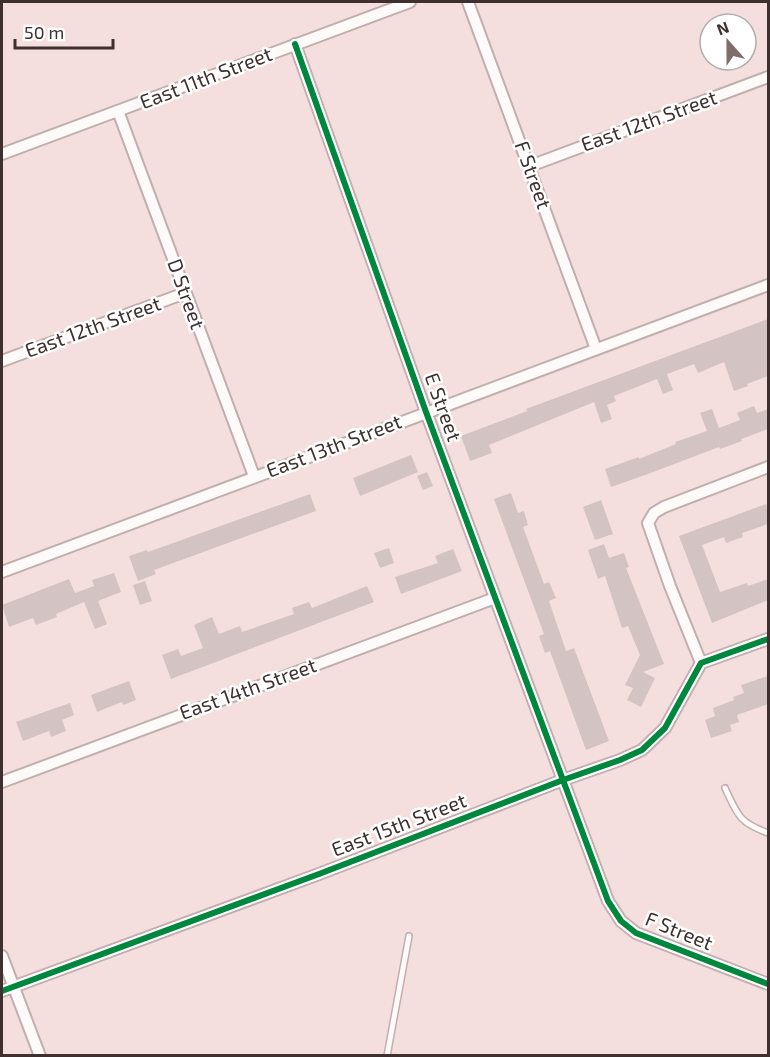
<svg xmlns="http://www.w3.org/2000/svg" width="770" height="1057" viewBox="0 0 770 1057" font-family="'Exo 2',sans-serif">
	<rect width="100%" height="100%" fill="#f5dfde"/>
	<g fill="#d3c3c2">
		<polygon points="768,319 768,376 747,384 748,386 734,391 724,362 698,373 694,364 667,374 673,390 663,394 657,379 614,396 616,401 607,405 612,419 601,423 594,402 489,445 492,453 470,461 461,436 527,411 526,409"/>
		<polygon points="754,406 757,413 768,409 768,429 741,439 742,441 720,449 719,447 648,474 611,487 605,469 639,457 639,459 676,444 675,442 707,431 700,413 712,409 719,428 740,420 737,413"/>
		<polygon points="411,455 418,472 360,496 353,478"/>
		<polygon points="427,472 433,486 423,490 417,476"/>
		<polygon points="511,493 518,513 524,511 528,525 523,527 544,584 549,582 556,598 549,601 566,651 574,648 609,741 586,750 550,651 545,653 539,636 544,634 494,499"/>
		<polygon points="310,494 316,511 154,570 156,574 138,581 129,556 147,550 148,552"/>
		<polygon points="601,500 613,534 595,540 583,507"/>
		<polygon points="766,504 768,510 768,524 742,533 743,537 726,543 724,537 702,545 720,592 747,583 748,586 768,579 768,600 712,623 679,536"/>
		<polygon points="604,544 609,558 624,553 629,567 626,568 664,664 643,672 655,678 641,707 627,700 633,688 625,685 640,655 628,626 622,628 605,576 598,579 588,550"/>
		<polygon points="389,548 394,563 380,568 374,553"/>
		<polygon points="453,549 462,571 401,594 395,577 438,563 435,556"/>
		<polygon points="114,573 121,592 98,601 107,624 95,629 84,602 56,614 57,617 36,625 33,618 9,627 2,605 69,579 75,593 94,586 92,580"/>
		<polygon points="145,581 152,601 140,605 133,585"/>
		<polygon points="367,586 374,602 171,679 162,655 178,649 181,656 203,648 194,625 212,617 219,634 240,626 242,632 294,614 292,608 309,602 312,608"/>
		<polygon points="768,676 768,704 737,715 739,722 730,725 732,731 711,738 705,720 715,716 713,708 734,700 733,697 744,693 741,685"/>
		<polygon points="129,681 136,700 123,705 122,702 97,712 91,695"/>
		<polygon points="70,703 74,715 62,720 66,731 51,737 49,731 23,741 16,722"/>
	</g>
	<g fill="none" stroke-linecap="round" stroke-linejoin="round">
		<defs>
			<g id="lane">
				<path d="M 725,788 C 738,816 739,822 768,833"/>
				<polyline points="387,1056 409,936"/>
			</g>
			<g id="street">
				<polyline points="468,2 596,349"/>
				<polyline points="295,44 426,412 608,901 621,921 636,933 768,984"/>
				<polyline points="118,111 254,476"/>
				<polyline points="2,154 410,2"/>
				<polyline points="530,166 768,77"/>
				<polyline points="2,361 185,293"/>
				<polyline points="2,572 768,285"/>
				<polyline points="701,663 670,586 648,523 654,513 664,507 768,467"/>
				<polyline points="2,782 495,598"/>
				<polyline points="2,956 40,1056"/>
				<polyline points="2,991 319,874 563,780 620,760 642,750 665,728 701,663 768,639"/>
			</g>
		</defs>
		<use href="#lane" stroke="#c0afae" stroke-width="8"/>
		<use href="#street" stroke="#c0afae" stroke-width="14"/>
		<use href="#lane" stroke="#fefafa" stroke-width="5"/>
		<use href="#street" stroke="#fefafa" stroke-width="10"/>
		<defs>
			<g id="cycleway">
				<polyline points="295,44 426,412 608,901 621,921 636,933 768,984"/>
				<polyline points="2,991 319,874 563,780 620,760 642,750 665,728 701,663 768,639"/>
			</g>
		</defs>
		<use href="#cycleway" stroke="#fff" stroke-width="10"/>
		<use href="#cycleway" stroke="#00873e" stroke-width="6"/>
	</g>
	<g text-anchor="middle" stroke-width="5" stroke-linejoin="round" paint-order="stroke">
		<g font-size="20" fill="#3f302f" stroke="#fff">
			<text transform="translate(206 78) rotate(-21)" y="7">East 11th Street</text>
			<text transform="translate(649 121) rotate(-20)" y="7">East 12th Street</text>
			<text transform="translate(533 175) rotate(70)" y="7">F Street</text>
			<text transform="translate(186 294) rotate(70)" y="7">D Street</text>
			<text transform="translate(93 327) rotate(-20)" y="7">East 12th Street</text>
			<text transform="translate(443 407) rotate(70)" y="7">E Street</text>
			<text transform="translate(334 446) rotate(-21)" y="7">East 13th Street</text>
			<text transform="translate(248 689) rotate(-20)" y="7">East 14th Street</text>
			<text transform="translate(399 825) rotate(-21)" y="7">East 15th Street</text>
			<text transform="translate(679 931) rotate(22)" y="7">F Street</text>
		</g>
	</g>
	<rect width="770" height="1057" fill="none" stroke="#3f302f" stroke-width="6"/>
	<g transform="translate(728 42) rotate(339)"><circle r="28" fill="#ffffff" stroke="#b2acac" stroke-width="1.5"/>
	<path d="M0-4.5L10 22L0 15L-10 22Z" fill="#7f6d6c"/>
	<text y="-9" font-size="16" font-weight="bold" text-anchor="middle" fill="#3f302f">N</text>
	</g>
	<path d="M15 39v9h98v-9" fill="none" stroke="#3f302f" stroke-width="3"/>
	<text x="24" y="39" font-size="18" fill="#3f302f" stroke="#ffffff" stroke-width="4.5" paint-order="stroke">50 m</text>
</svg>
